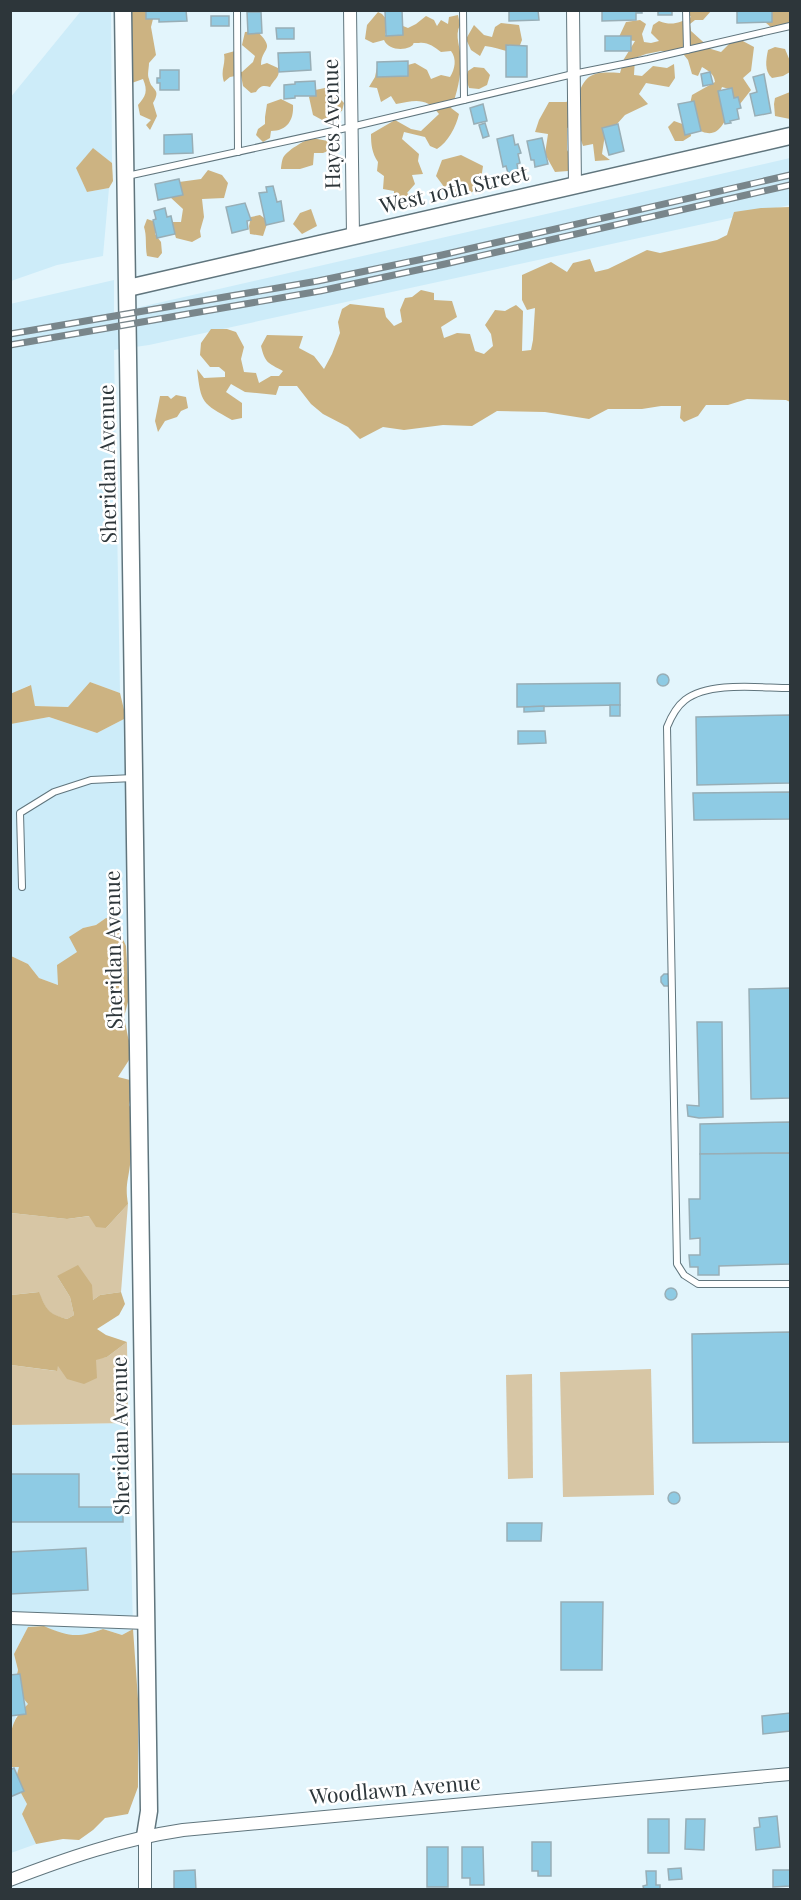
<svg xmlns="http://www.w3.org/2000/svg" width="801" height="1900" viewBox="0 0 801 1900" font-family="'Playfair Display',serif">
	<rect width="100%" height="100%" fill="#e3f5fc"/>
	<g fill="#cdecf9">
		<polygon points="81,11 111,11 112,163 93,148 87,192 109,188 103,256 57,265 11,281 10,98"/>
		<polygon points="790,158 790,205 149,345 114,350 120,693 90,682 68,707 35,706 30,685 11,694 10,304 114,280 114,313"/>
		<polygon points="49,717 97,733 126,718 126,946 115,921 106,918 96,925 83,928 77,953 58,985 39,978 28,964 11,956 11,724"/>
		<polygon points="128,1423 133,1629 122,1635 103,1629 86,1635 63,1635 44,1626 28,1627 14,1654 18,1670 14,1687 28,1704 16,1716 11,1732 11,1425"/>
		<polygon points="10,1767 20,1767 15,1782 27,1804 22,1814 36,1844 11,1853"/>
	</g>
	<g fill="#d7c6a5">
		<path d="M 128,1204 L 121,1292 L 100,1295 L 93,1300 L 57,1276 L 70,1297 L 74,1315 L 67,1319 C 47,1314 47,1310 38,1292 L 11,1295 L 11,1213 L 67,1219 L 90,1216 L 106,1228 Z"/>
		<polygon points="127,1342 128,1423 11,1425 11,1365 56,1371 58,1365 107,1357"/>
		<polygon points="651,1369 654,1495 563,1497 560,1372"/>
		<polygon points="532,1374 533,1478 508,1479 506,1375"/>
	</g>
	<g fill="#ccb382">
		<path d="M 120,11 L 155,11 L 151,27 L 156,55 L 149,63 C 149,68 147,75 149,79 C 151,91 162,88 153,103 L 157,116 L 150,130 L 146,125 L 151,120 L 140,115 L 138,105 C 146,96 148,91 143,79 L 129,84 Z"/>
		<path d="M 685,11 L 711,11 L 703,20 L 695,20 L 690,24 L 691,31 L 711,49 L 721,52 L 730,43 L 741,40 L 754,47 L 751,71 L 743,78 L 751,90 L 740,104 L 733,100 L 729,89 L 722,87 L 720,92 L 732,107 C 723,125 717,143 694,127 L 690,129 L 691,136 L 683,141 L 675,141 L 668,127 L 674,121 L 688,126 L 688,113 L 692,95 L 715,82 C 714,74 709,71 702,67 L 698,76 L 692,74 L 688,60 L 684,55 L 661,51 L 646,54 L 635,58 L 634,75 L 642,76 L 653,66 L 667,68 L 674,64 L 675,78 L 669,87 L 646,83 L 639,94 L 648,104 L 625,115 L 617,124 L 606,128 L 602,154 L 610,160 L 595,161 L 593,144 L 583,146 L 579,134 L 581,122 L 567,128 L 567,150 L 571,157 L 568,171 L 555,172 L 545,154 L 548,134 L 535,132 L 539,120 L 549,102 L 566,102 L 578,97 C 585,71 597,72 620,73 L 624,59 L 635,41 L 618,39 L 626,22 L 640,20 L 646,24 L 642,34 L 644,42 L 651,43 L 659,41 L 651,33 L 653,25 L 659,21 C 672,26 679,23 691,17 Z"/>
		<polygon points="770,11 790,11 790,22 789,25 773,29 765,22"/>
		<path d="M 378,12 L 382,14 L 388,21 L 385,35 L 396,31 L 403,26 L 408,28 L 416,24 L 426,16 L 434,20 L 437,26 L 441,20 L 448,24 L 449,17 L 458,15 L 460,25 C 454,36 461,48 461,61 C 461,75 457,95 451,108 L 459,114 C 456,127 448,142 437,149 L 430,146 L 425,137 L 404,132 L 402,139 L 419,154 L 418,161 L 423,174 L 412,175 L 415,184 L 407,193 L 416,199 L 410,207 L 398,207 L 394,200 L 394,191 L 383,189 L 384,176 L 377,171 L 378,162 C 372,153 371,145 371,134 L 395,120 L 411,129 L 421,131 L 439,114 C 427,97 415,100 396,104 L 391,96 L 381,102 L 377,88 L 369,87 L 375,77 L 377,67 L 390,70 L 415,63 L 427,70 L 431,79 L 441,75 L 450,77 C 455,69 457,59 451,51 L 441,52 C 434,47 428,42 419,43 C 409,43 417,43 410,47 C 401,51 388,49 384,40 L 373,43 L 365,39 L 367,25 Z"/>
		<path d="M 501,23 L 519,25 L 522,40 L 517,53 C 505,52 496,47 485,46 L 480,56 L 471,50 L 466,39 L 474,25 L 484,35 L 492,37 L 495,27 Z"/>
		<path d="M 257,31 C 277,51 261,47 261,65 L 267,63 L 278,68 C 281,77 274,79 270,87 C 263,85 260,86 256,92 L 251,93 L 243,86 L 241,75 L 230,77 L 224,82 C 220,70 226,65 224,54 L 235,51 L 235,70 L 242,72 L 253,62 L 255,56 L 242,45 L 245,32 Z"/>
		<path d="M 775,47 L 785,49 L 790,61 L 790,72 L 783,76 L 772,78 C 764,71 766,60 768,50 Z"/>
		<polygon points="474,67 484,68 490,75 487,85 479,89 469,88 466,79 468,71"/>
		<polygon points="330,87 344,103 342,111 333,114 330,121 324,121 313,115 309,97 315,90"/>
		<polygon points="790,92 790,119 775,116 774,104 775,98"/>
		<path d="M 281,99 L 293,105 C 294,120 287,131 271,131 L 270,138 L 263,142 L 256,135 L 258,129 L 265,124 L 265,117 L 267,104 Z"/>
		<path d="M 312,138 L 328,141 L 328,151 L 323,153 L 314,153 L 313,165 L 300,169 L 281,169 C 281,167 282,160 283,158 C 286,151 305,140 312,138 Z"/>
		<polygon points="93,148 112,163 113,181 109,188 87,192 76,168"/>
		<polygon points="461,155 483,166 480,186 468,195 450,195 436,176 442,160"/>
		<polygon points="208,170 222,175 228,183 224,198 202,199 204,217 200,231 201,237 192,242 176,238 171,222 181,222 183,209 170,197 179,182 201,179"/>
		<path d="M 790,207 L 790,402 L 786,400 L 747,399 L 728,405 L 706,405 L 698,416 L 684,422 L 680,418 L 681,406 L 661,406 L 642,409 L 608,409 L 589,419 L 545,412 L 497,411 L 472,426 L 443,425 L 404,430 L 383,427 L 360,439 L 348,427 L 323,414 L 311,404 L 297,386 L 279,386 L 276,395 L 245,392 L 231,384 L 226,392 L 242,403 L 242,418 L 232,420 C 202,403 201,404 197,369 L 204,378 L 225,377 L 225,372 L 219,367 L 210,367 L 200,355 L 201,343 L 211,329 L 227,329 L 236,332 L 244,347 L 241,359 L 244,372 L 256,373 L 259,383 L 271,376 L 279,376 L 283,371 C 268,363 265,363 261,346 L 267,335 L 303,336 L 299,348 L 314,356 L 324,369 L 332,354 L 340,333 L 338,322 L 342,309 L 350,304 L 384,308 L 386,317 L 394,326 L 402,322 L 400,310 L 405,298 L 412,297 L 421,290 L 434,293 L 434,300 L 452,301 L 457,317 L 441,327 L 444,338 L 457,333 L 470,334 L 475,351 L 484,354 L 493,346 L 491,334 L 485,325 L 495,310 L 505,311 L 516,305 L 523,311 L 522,351 L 531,350 L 533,340 L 535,308 L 527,310 L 522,300 L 522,275 L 551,262 L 567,272 L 573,263 L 590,259 L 595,272 L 608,269 L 647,250 L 660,253 L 717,240 L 727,235 L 734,212 L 761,208 Z"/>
		<polygon points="311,209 317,226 302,234 293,224 300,213"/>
		<polygon points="260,215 268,221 263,236 250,234 249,226 251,217"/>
		<path d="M 147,219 L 156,222 L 155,234 L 161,242 L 162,253 L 158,258 L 147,256 C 145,245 147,236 144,227 Z"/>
		<polygon points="176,395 186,397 188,408 181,411 177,417 165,421 158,432 155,421 160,396 168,396 171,399"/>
		<polygon points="90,682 120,693 126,718 97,733 49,717 11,724 10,694 31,685 35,706 68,707"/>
		<path d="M 106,918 L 115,921 L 126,946 L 129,998 L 124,1017 L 128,1037 L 132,1051 L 129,1060 L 118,1077 L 134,1081 L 129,1105 L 135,1116 C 131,1132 131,1148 130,1165 C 128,1181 125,1186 128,1204 L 106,1228 L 96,1227 L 89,1216 L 67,1219 L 11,1213 L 11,956 L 28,964 L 39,978 L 58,985 L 57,965 L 77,952 L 69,937 L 83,928 L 96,925 Z"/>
		<path d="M 78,1265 L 92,1285 L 93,1300 L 100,1295 L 121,1292 L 125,1304 L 119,1315 L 97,1329 L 106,1335 L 127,1342 L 107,1357 L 96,1360 L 97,1378 L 84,1384 L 67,1379 L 58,1366 L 57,1371 L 11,1365 L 11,1295 L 39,1292 C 46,1309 48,1314 67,1319 L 74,1315 L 70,1297 L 57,1276 Z"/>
		<path d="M 44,1626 C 69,1637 78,1638 103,1629 L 122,1635 L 133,1629 L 138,1699 L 138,1787 L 128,1814 L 105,1818 L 93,1830 L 79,1840 L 63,1839 L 36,1844 L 22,1814 L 27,1804 L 15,1782 L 19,1767 L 11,1767 C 11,1738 6,1725 28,1704 L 14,1687 L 18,1670 L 14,1654 L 28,1627 Z"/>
	</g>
	<g fill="#8ecbe4" stroke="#98aeb6" stroke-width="1.5">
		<polygon points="146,10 186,10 187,21 159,22 159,19 146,19"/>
		<polygon points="402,10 403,35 386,36 385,11"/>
		<polygon points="509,10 538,10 539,20 509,21"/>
		<polygon points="602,10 642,10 642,13 636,13 636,20 602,21"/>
		<rect x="658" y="10" width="14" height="5"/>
		<polygon points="737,10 772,10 772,22 737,23"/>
		<polygon points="247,12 261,12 262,33 248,34"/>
		<rect x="211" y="16" width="18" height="10"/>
		<polygon points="276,28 294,28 294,39 277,39"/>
		<rect x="605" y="36" width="26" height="15"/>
		<polygon points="506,45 527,46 527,77 506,77"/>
		<polygon points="310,52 311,70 279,72 278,53"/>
		<polygon points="408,61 408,76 377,77 377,62"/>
		<polygon points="160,70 179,70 179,90 160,90 160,83 157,83 157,78 160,78"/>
		<polygon points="710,72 713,84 703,86 701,74"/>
		<polygon points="764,74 771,113 755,116 750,94 757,92 753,77"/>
		<polygon points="315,81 316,96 295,96 295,98 284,99 284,85 295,84 295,82"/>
		<polygon points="732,88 734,98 738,97 741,108 737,109 739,119 730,121 731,123 725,124 718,91"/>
		<polygon points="694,101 701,131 685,135 678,104"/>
		<polygon points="483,104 487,121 474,124 470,108"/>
		<polygon points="485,123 489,136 483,138 479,125"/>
		<polygon points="618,124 624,151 609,155 602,128"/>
		<polygon points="192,134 193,153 164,154 164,135"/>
		<polygon points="513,135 515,145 518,144 521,153 518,154 520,163 517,164 518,170 508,173 506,166 503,167 497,139"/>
		<polygon points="542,138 548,164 535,167 534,160 531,160 527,141"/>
		<polygon points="179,179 183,195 158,200 155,184"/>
		<polygon points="273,186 277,202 281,201 284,221 266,225 259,193 267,192 266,187"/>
		<polygon points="245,203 251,220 247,221 248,229 232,233 226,207"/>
		<polygon points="165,208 167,217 171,216 175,234 157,238 153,220 156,219 154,211"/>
		<circle cx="663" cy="680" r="6"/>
		<polygon points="620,683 620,705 517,707 517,684"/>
		<rect x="610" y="705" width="10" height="11"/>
		<polygon points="544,706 544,711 524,712 524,707"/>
		<polygon points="790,715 790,783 697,785 696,717"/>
		<polygon points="518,731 545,731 546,743 518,744"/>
		<polygon points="790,792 790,819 694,820 693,793"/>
		<polygon points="664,974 669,974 671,983 669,986 664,986 661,982 661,977"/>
		<polygon points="790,988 790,1098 751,1099 749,989"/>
		<polygon points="697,1022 722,1022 723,1117 699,1118 688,1116 687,1105 699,1106"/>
		<polygon points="790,1122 790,1153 700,1154 700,1124"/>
		<polygon points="790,1153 790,1264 719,1266 719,1275 698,1275 698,1267 690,1267 689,1255 700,1255 700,1238 690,1239 689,1199 700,1199 700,1154"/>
		<circle cx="671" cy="1294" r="6"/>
		<polygon points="790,1332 790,1442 693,1443 692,1334"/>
		<polygon points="10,1474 79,1474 79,1507 123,1507 123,1522 10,1522"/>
		<circle cx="674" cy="1498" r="6"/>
		<polygon points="507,1523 542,1523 541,1541 507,1541"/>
		<polygon points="86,1548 88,1590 10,1594 10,1552"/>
		<polygon points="561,1602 603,1602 602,1670 561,1670"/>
		<polygon points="20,1674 26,1714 10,1716 10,1675"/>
		<polygon points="790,1713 790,1731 763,1734 762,1716"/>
		<polygon points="14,1768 24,1791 10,1797 10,1770"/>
		<polygon points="777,1816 780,1847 756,1850 754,1828 760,1827 759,1818"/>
		<rect x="648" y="1819" width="21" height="34"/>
		<polygon points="686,1819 705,1819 704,1850 685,1849"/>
		<polygon points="532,1842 551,1842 551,1876 538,1876 538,1871 532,1871"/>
		<rect x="427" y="1847" width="21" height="40"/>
		<polygon points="462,1847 483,1847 484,1885 470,1885 470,1878 462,1878"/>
		<polygon points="681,1868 682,1879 669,1880 668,1869"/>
		<polygon points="195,1870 196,1890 174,1890 174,1871"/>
		<polygon points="773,1870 790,1870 790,1886 773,1887"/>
		<polygon points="646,1871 656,1871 656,1885 660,1885 660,1890 644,1890 643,1886 647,1885"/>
	</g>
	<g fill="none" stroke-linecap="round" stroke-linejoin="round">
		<defs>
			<g id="lane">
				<polyline points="237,10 238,152"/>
				<polyline points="463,10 464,100"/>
				<polyline points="686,10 687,50"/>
				<polyline points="127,176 351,127 573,74 648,59 790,26"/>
				<path d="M 790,688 C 760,688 710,681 685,700 C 676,707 671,717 667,727 L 677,1264 L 684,1275 L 698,1284 L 790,1284"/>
				<polyline points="22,887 20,813 54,792 91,780 133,778"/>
			</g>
			<g id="street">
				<polyline points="350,10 353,236"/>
				<polyline points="573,10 575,186"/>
				<polyline points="10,1618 146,1623"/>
				<path d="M 10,1880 C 67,1858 123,1839 183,1830 L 790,1774"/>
				<polyline points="145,1890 145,1836"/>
			</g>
			<g id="secondary">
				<polyline points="123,10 149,1811 145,1836"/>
				<polyline points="128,288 790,136"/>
			</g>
		</defs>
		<use href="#lane" stroke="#60757d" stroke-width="8"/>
		<use href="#street" stroke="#60757d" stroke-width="14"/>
		<use href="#secondary" stroke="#60757d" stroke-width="19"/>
		<use href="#lane" stroke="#fff" stroke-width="6"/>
		<use href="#street" stroke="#fff" stroke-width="12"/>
		<use href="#secondary" stroke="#fff" stroke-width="16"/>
		<defs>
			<g id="rail">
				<polyline points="10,334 318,281 442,255 790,175"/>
				<polyline points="10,345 320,291 445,264 790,185"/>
			</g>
		</defs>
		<use href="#rail" stroke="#79868b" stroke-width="7"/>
		<use href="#rail" stroke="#fff" stroke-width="4.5" stroke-dasharray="14" stroke-linecap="butt"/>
	</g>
	<g text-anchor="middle" stroke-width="5" stroke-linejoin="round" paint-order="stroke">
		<g font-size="21" fill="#2d363a" stroke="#fff">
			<text transform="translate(332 124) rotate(-91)" y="7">Hayes Avenue</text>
			<text transform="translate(454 190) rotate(-13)" y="7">West 10th Street</text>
			<text transform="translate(108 464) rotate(-91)" y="7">Sheridan Avenue</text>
			<text transform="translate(114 950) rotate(-91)" y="7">Sheridan Avenue</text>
			<text transform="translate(121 1436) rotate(-91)" y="7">Sheridan Avenue</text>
			<text transform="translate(395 1790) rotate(-5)" y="7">Woodlawn Avenue</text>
		</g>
	</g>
	<rect width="801" height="1900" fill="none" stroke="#2d363a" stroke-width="24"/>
</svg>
